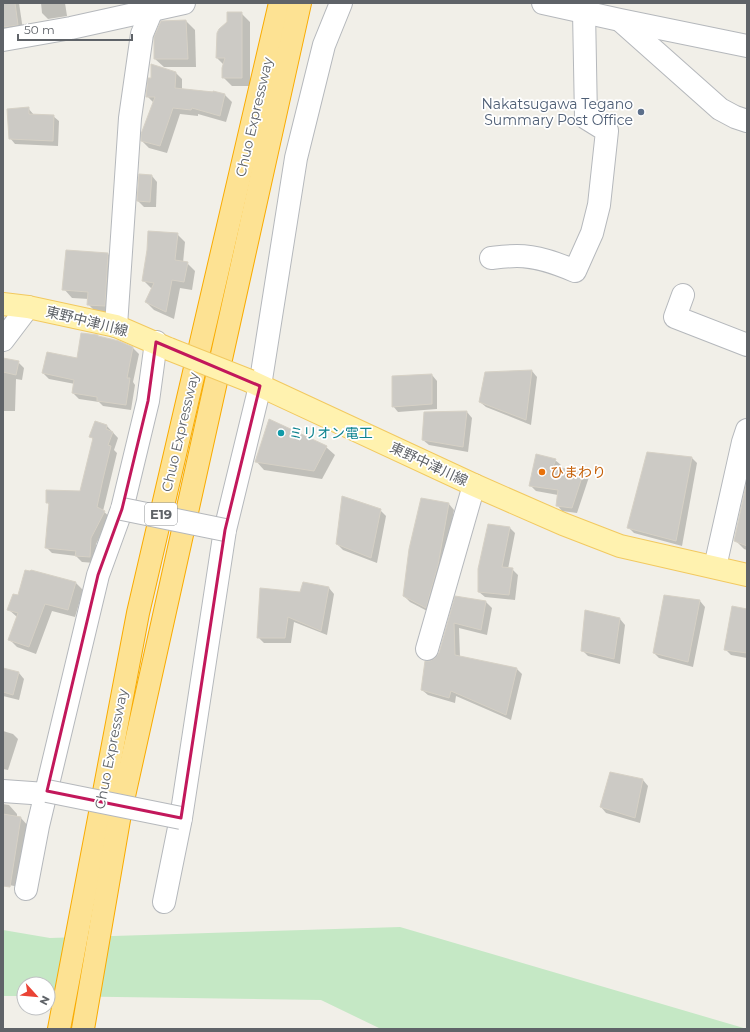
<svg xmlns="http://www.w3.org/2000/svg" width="750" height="1032" viewBox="0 0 750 1032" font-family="Montserrat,'Noto Sans JP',sans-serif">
	<rect width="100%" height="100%" fill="#f1efe8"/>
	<polygon fill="#c5e8c5" points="400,927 747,1029 381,1029 321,1000 48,996 48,984 24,984 24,996 3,996 3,930 50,938"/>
	<g fill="#0003">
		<polygon points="3,3 19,3 23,30 3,29"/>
		<polygon points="41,3 65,3 67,16 48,19 42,13"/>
		<polygon points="241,13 250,22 250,86 232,86 223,77 224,65 217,58"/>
		<polygon points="186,21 195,30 196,67 164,67 155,59"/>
		<polygon points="175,72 182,79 182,89 214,92 225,95 232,102 226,122 198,114 198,116 180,114 167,153 149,148 142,141 154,103 147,96"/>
		<polygon points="28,108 34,115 53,116 59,121 58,146 15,144 10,138"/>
		<polygon points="152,176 157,182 156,207 144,207 138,201"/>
		<polygon points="177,234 185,242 183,263 187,263 195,271 192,290 180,288 174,319 154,310 146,302 153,288 151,288 143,280"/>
		<polygon points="108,254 117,263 113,314 97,313 88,304 89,299 72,298 64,289"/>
		<polygon points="119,342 133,348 139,354 133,382 135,385 131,410 103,406 99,402 79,399 73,393 75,384 49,379 43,373"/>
		<polygon points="3,359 18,362 24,368 22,380 16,379 15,411 3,411"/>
		<polygon points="532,371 537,377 531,425 486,407 480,402"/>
		<polygon points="432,375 437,381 437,409 398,412 393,406"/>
		<polygon points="467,412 472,418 468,452 429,445 423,440"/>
		<polygon points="95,422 107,426 118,438 114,450 117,453 103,511 110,517 96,544 95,563 82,562 76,556 52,553 46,547 50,506 47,502 81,492 94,440 90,436"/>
		<polygon points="326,447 335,455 322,479 264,470 256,461"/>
		<polygon points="692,458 697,463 682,546 634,533 629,528"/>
		<polygon points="555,460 561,465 560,469 584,471 589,477 577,513 562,511 557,505 558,495 536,491 531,486"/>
		<polygon points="747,486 747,550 744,549 735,540"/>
		<polygon points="422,499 449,504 454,510 443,571 431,613 410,602 404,596"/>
		<polygon points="380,510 386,516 377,563 343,550 337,544"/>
		<polygon points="510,528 515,533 508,569 512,569 518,575 515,600 485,597 479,592"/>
		<polygon points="76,583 83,590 75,617 52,611 36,654 17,647 9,639 17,617 8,609 18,597"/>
		<polygon points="329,588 334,594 327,635 294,622 291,643 264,643 258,637 301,593"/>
		<polygon points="456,597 486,602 492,608 487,635 459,628 460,657 516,668 522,674 511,720 456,696 455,703 428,695 422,690 431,662 436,659 440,653"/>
		<polygon points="700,601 705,607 693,667 659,658 654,653"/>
		<polygon points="747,610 747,658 731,655 725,649"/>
		<polygon points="620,619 625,625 620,664 588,656 582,650"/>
		<polygon points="3,669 19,673 24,679 19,700 3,696"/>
		<polygon points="3,731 13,734 18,739 8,770 3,769"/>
		<polygon points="611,773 643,780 648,786 640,823 606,813 601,807"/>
		<polygon points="3,804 9,805 17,814 17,818 21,818 29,827 20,887 3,884"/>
	</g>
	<g fill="#cccac5" stroke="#d6d1c6">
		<polygon points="3,3 15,3 18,25 3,27"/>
		<polygon points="227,12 242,12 242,78 222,78 222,68 225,58 216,58 217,33 219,29 227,22"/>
		<polygon points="186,20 188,59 154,59 154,37 161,21"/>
		<polygon points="151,64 176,72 175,88 213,92 213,91 225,94 220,116 192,108 191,110 173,108 160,146 141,141 141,134 155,97 146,97 148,78 151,78"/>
		<polygon points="29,107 29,114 54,115 53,141 9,139 7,109"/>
		<polygon points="139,174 152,175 150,202 137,201"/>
		<polygon points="148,231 178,233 175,260 188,262 184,282 172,280 166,312 145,302 154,283 142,281 147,250"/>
		<polygon points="66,250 108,253 105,306 87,305 88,292 62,290"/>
		<polygon points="81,333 98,335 98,336 119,341 133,347 127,378 130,378 126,405 97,401 97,397 72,393 74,380 42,373 47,352 77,358"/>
		<polygon points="3,358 19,361 16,375 3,372"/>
		<polygon points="532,370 526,420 479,402 485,372"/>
		<polygon points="432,374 432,404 392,407 392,376"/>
		<polygon points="467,411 463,447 422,440 424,412"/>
		<polygon points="269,419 327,446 314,471 255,462"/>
		<polygon points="95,421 107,425 106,429 113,432 108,445 111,446 103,479 97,507 105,511 91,538 90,557 75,556 76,551 45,548 49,503 46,503 46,490 80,491 93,438 89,437"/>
		<polygon points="647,452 692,457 676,541 627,528"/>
		<polygon points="536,454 556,459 553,467 584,471 572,508 556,506 558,490 529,486"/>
		<polygon points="747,481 747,546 734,541"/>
		<polygon points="342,496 381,509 371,558 336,544"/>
		<polygon points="421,498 449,503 438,565 426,608 403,596 409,549"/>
		<polygon points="488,524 510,527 502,567 513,568 509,595 478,592 478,569"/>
		<polygon points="25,570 30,571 31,570 76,582 68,610 45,604 29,647 8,640 18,613 7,610 13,594 18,595"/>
		<polygon points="303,582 329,587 321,631 288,617 285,638 257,638 260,588 300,592"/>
		<polygon points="664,595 700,600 688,662 653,653"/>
		<polygon points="455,596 486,601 481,630 454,623 455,655 517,668 506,715 451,691 449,698 421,690 425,661 430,661 435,658 439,653"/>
		<polygon points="732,606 747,609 747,653 724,650"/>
		<polygon points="585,610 620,618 614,659 581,651"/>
		<polygon points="3,668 19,672 13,695 3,692"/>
		<polygon points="610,772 643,779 635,818 600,807"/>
		<polygon points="3,814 21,817 10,887 3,886"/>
	</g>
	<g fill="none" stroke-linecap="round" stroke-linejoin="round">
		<defs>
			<g id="minor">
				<polyline points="543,3 620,20 747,46"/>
				<polyline points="621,21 720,109 735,117 747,121"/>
				<polyline points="3,40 71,28 184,3"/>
				<path d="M 491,258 C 500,257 508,256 517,256 C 537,256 556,263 575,271 L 592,233 L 599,205 L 607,131 L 586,118 L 584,11"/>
				<polyline points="683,295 675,317 747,345"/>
				<polyline points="116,326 130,118 142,34 152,10"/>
				<polyline points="3,340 28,307"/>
				<polyline points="715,567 743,442 747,430"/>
				<polyline points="427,649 474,485"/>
				<polyline points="3,791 46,794"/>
				<polyline points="26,889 38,826 98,575 122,509 148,401 156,342"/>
				<polyline points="164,902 181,818 225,530 260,386 296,158 324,45 341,3"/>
			</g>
			<g id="major">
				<polyline points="3,304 28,307 116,326 169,349"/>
				<polyline points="250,381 474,485 563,524 620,546 747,575"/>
			</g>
			<g id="highway">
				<polyline points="59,1029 138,613 280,3"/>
				<polyline points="83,1029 120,814 300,3"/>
			</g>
		</defs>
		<use href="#minor" stroke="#b5b8bc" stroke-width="24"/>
		<use href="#major" stroke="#f2c960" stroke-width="24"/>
		<use href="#highway" stroke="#f9ab00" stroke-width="24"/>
		<use href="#minor" stroke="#fff" stroke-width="22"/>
		<use href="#major" stroke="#fff2af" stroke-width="22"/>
		<use href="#highway" stroke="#fde293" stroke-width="22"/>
		<defs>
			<g id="minor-bridge">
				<polyline points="122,509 225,530"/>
				<polyline points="47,791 181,818"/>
			</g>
			<polyline id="major-bridge" points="169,349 250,381"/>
		</defs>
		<use href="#minor-bridge" stroke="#b5b8bc" stroke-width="24" stroke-linecap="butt"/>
		<use href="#major-bridge" stroke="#f2c960" stroke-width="24" stroke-linecap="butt"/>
		<use href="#minor-bridge" stroke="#fff" stroke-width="22"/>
		<use href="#major-bridge" stroke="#fff2af" stroke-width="22"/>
	</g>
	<path fill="none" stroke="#c2185b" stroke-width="3" stroke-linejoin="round" d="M 156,342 L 260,386 L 225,530 L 181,818 L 47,791 L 98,575 L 122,509 L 148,401 Z"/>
	<circle fill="#5c6f8a" stroke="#fff" stroke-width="1.5" cx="641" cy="112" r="4"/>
	<circle fill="#0f9aa8" stroke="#fff" stroke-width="1.5" cx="281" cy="433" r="4"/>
	<circle fill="#e8710a" stroke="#fff" stroke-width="1.5" cx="542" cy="472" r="4"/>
	<g text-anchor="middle" stroke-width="3.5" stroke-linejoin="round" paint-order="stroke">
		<rect fill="#fff" stroke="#8f9295" stroke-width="1" x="145" y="503" width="32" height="22" rx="3"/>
		<g font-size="13" font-weight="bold" fill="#5f6368">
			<text x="161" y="519">E19</text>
		</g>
		<g font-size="14" fill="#4e5e75" stroke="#fff" text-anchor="end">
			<text x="633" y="109">Nakatsugawa Tegano<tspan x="633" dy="16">Summary Post Office</tspan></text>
		</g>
		<g font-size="14" fill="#5f6368" stroke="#fff">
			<text transform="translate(254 117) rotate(-77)" y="5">Chuo Expressway</text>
			<text transform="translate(87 321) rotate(14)" y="5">東野中津川線</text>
			<text transform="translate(180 432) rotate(-77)" y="5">Chuo Expressway</text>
			<text transform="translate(429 464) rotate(25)" y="5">東野中津川線</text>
			<text transform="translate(111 749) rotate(-79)" y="5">Chuo Expressway</text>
		</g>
		<g font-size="14" fill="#0d838f" stroke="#fff" text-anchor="start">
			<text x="289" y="438">ミリオン電工</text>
		</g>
		<g font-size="14" fill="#c56008" stroke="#fff" text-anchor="start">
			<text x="550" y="477">ひまわり</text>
		</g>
	</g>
	<rect width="750" height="1032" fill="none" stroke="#5f6368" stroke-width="8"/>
	<g transform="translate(36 996) rotate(117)"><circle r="19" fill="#ffffff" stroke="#bfc1c3"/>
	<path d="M0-3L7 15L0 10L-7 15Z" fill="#ea4335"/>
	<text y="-6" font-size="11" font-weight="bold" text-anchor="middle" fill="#5f6368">N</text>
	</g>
	<path d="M18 34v6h114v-6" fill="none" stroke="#5f6368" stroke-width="2"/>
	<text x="24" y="34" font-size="12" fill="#5f6368" stroke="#ffffff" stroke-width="3" paint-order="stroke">50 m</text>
</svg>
